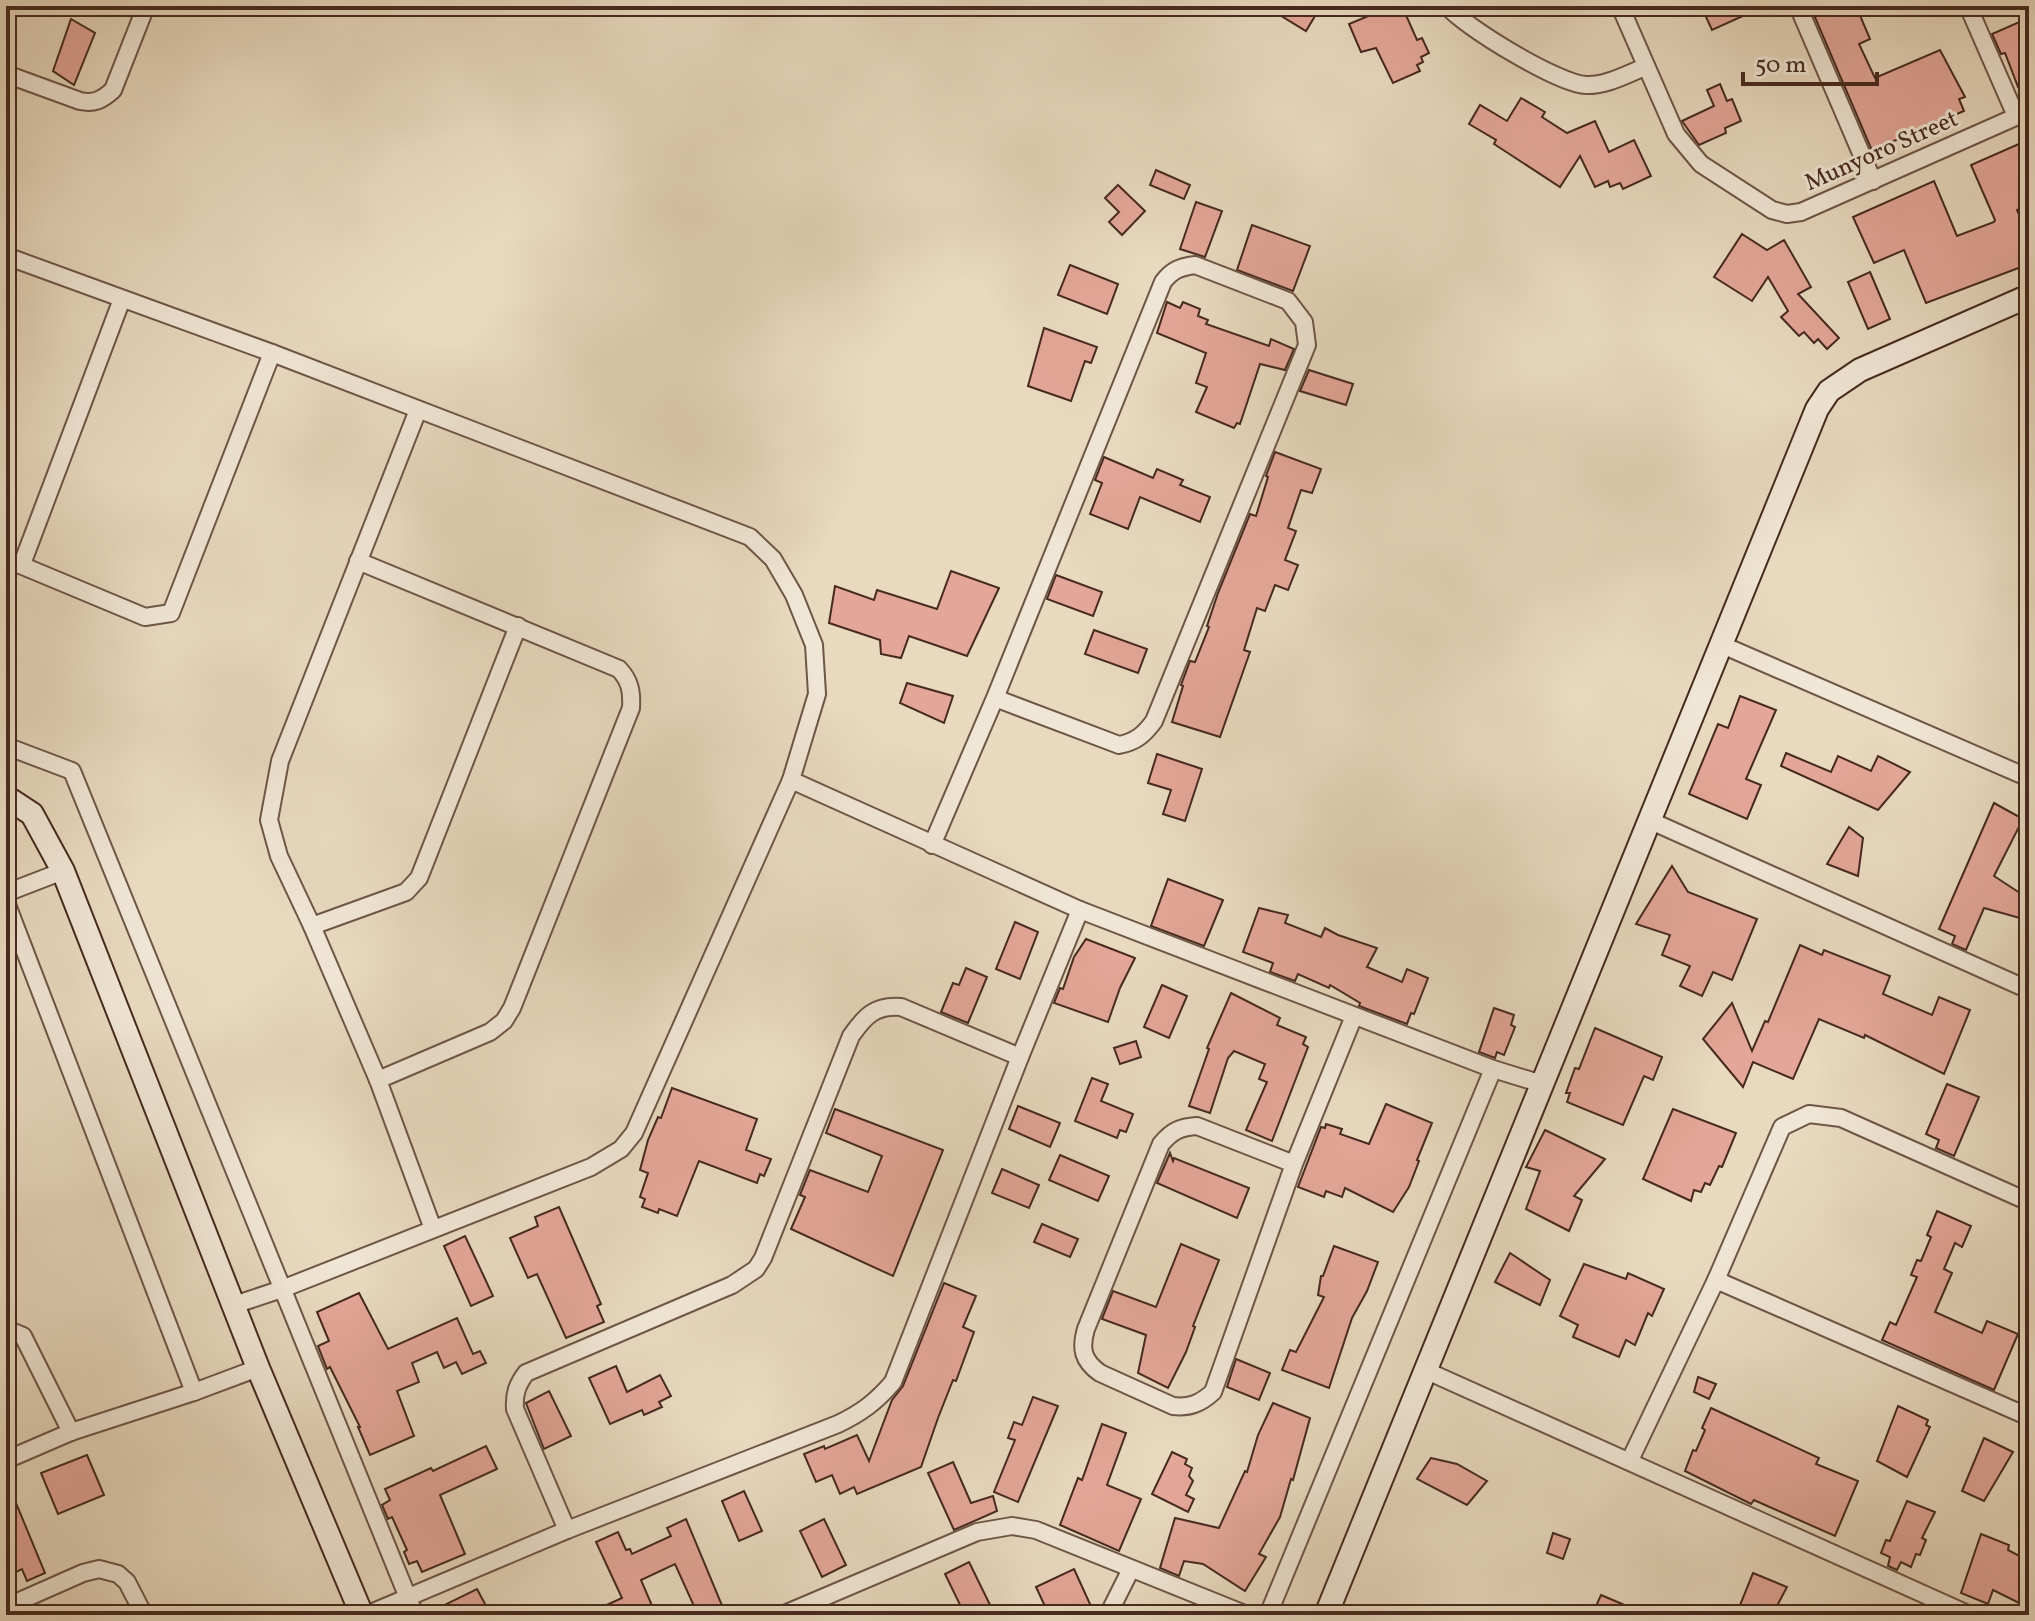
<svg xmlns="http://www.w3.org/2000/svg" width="2035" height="1621" viewBox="0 0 2035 1621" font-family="Vollkorn,serif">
	<rect width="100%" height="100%" fill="#e8d9bf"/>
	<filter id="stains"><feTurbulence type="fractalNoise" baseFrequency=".0025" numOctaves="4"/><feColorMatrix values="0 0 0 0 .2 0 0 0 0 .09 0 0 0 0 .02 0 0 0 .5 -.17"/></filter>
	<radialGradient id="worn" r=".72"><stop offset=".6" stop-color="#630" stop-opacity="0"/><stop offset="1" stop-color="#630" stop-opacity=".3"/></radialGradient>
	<g fill="#e3a698" stroke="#462a1f" stroke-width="2">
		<polygon points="1265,6 1321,6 1306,31"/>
		<polygon points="1375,6 1402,6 1417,40 1422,38 1429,53 1421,57 1423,62 1417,65 1420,71 1393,83 1376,48 1361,52 1349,24 1378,12"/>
		<polygon points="1701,6 1765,6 1712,30"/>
		<polygon points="1816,6 1856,6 1870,39 1859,44 1875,78 1940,50 1965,97 1959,99 1964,111 1882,146 1873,153 1811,8"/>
		<polygon points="71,19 95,33 74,85 53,71"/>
		<polygon points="2026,19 2029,27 2029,82 2018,87 2005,53 2001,54 1992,34"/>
		<polygon points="1720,84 1727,101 1732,99 1741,121 1725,128 1726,133 1699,145 1682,121 1714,106 1707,90"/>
		<polygon points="1521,98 1545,112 1542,117 1567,133 1595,121 1609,152 1634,140 1651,176 1623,189 1620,183 1610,187 1608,181 1595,187 1580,156 1560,187 1494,144 1496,140 1469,124 1480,105 1507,121"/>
		<polygon points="2021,143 2023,147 2029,144 2029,204 2017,210 2029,235 2029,264 1926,303 1904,250 1874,263 1853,217 1934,181 1957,236 1994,222 1995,220 1971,165"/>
		<polygon points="1156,170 1190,185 1184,199 1150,185"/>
		<polygon points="1118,185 1145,211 1122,235 1109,222 1119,212 1105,198"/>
		<polygon points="1196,202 1222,211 1205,257 1180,249"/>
		<polygon points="1252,225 1310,246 1293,291 1237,270"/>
		<polygon points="1742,234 1767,250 1784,240 1811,287 1798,294 1839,338 1827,349 1818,339 1814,343 1804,332 1799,336 1781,317 1788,311 1768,277 1752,301 1714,277"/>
		<polygon points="1070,265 1118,284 1107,314 1058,295"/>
		<polygon points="1870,272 1890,319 1868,329 1848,282"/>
		<polygon points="1167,302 1180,308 1183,302 1200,309 1198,316 1208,320 1206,324 1269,346 1271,339 1294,349 1285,370 1260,364 1240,424 1237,423 1234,428 1196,412 1207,387 1196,383 1206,353 1157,333"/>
		<polygon points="1044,328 1097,347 1091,363 1085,361 1071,401 1028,386"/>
		<polygon points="1309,370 1353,384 1346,405 1300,391"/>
		<polygon points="1275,452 1321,469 1312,493 1301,490 1288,528 1296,531 1285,560 1298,565 1288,590 1275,585 1265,611 1257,608 1244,650 1250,652 1220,737 1172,722 1183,686 1181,685 1190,661 1195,662 1209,627 1207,626 1218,593 1250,514 1256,516 1268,477 1266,476"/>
		<polygon points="1104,457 1153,478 1157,469 1183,480 1180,485 1210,497 1200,522 1140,497 1128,529 1090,514 1102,483 1095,480"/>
		<polygon points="951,571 999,588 967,656 909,636 901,658 881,654 880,640 829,623 835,586 874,600 877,590 937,609"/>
		<polygon points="1056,575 1102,592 1093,616 1047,599"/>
		<polygon points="1094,630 1147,649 1138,673 1085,654"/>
		<polygon points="907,683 953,696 944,723 900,703"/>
		<polygon points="1740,696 1776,710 1746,779 1761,785 1747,819 1689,794 1718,724 1728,728"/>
		<polygon points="1786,753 1831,772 1838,756 1871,771 1878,756 1910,772 1878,810 1781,766"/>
		<polygon points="1157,754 1202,769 1185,821 1163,814 1171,790 1148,783"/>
		<polygon points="1994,803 2023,819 1994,876 2029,899 2029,909 2027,920 1984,908 1966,950 1952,944 1955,936 1939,929"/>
		<polygon points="1849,827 1863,838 1858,876 1827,864"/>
		<polygon points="1672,866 1688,892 1757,919 1732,980 1713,972 1702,996 1680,986 1690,966 1662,955 1670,935 1636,924"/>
		<polygon points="1168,879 1223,900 1204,946 1151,926"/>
		<polygon points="1259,908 1288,915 1285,923 1321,937 1325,928 1338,935 1377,948 1367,967 1402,982 1407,969 1428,978 1414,1014 1411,1013 1407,1024 1359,1006 1360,1003 1330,985 1329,988 1298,974 1295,981 1270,972 1273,963 1243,952"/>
		<polygon points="1015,922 1038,932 1020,979 996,969"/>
		<polygon points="1086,939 1135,958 1120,988 1108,1022 1054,1003 1060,988 1063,989 1074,957"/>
		<polygon points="1800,945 1822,955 1824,950 1890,976 1883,994 1932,1015 1939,997 1970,1010 1944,1074 1865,1035 1864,1038 1819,1019 1793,1079 1753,1062 1743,1087 1703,1039 1732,1003 1752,1051 1765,1021 1768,1022"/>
		<polygon points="966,968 987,977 968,1023 941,1012 953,983 959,985"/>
		<polygon points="1162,985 1187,996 1169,1038 1144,1027"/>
		<polygon points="1231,993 1280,1018 1277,1025 1306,1037 1303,1044 1308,1047 1272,1141 1246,1130 1267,1082 1259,1079 1265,1064 1234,1051 1228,1058 1210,1113 1189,1106 1209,1049 1207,1048"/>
		<polygon points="1494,1008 1514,1015 1511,1025 1515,1027 1504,1055 1497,1052 1495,1058 1479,1052"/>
		<polygon points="1595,1028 1662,1057 1653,1080 1644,1076 1623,1125 1567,1102 1570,1093 1566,1093 1575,1068 1579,1069"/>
		<polygon points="1136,1041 1141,1057 1120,1064 1114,1048"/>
		<polygon points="1092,1078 1108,1084 1101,1101 1133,1114 1126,1132 1120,1130 1117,1138 1075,1121"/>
		<polygon points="1947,1084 1979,1097 1954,1156 1936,1148 1939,1140 1926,1134"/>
		<polygon points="672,1088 757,1119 746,1150 771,1159 764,1176 760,1174 757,1183 699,1161 677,1216 659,1209 658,1213 642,1207 645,1199 640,1197 648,1173 640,1170 648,1140 658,1117 661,1118"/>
		<polygon points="1386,1104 1432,1123 1417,1160 1419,1161 1409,1187 1393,1212 1345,1188 1342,1197 1326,1191 1324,1197 1298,1187 1321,1127 1325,1128 1326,1124 1342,1129 1340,1134 1369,1144"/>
		<polygon points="1018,1106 1060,1123 1050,1147 1009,1129"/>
		<polygon points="835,1109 943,1150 893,1276 791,1229 805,1197 800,1195 810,1170 868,1192 882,1156 826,1133"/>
		<polygon points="1673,1109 1736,1133 1722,1167 1719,1166 1710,1185 1705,1183 1701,1192 1694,1190 1691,1201 1643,1179"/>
		<polygon points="1545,1130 1605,1159 1574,1196 1582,1200 1569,1231 1526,1209 1540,1171 1526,1167"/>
		<polygon points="1170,1153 1173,1161 1174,1158 1249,1188 1237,1218 1157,1183"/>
		<polygon points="1060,1155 1109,1176 1098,1201 1049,1180"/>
		<polygon points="1002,1169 1039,1185 1029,1208 992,1193"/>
		<polygon points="559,1207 601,1304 597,1306 604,1322 566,1338 537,1274 528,1278 510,1238 538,1226 535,1217"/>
		<polygon points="1937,1211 1971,1226 1962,1247 1955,1243 1944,1269 1952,1273 1935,1312 1982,1333 1987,1321 2018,1334 1994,1390 1882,1340 1890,1322 1896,1325 1917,1277 1911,1275 1917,1260 1921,1261 1931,1237 1927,1235"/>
		<polygon points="1042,1224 1078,1239 1070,1257 1034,1242"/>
		<polygon points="465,1236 493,1296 471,1306 444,1246"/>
		<polygon points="1181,1244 1219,1260 1193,1326 1195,1327 1186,1352 1168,1388 1138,1373 1146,1335 1102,1319 1113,1291 1156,1307"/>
		<polygon points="1334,1246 1378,1262 1367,1291 1352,1318 1329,1388 1282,1370 1290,1350 1296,1352 1324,1297 1318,1295 1321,1276 1323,1276"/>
		<polygon points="1510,1253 1550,1280 1540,1305 1495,1282"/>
		<polygon points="1584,1264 1626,1279 1628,1273 1664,1289 1652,1316 1648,1313 1635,1345 1626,1340 1619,1357 1573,1337 1578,1325 1560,1316"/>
		<polygon points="944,1283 976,1296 963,1327 974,1332 956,1381 953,1380 938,1418 921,1467 857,1494 854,1487 840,1494 832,1475 816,1482 804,1454 824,1446 825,1449 857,1435 869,1461 892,1400 903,1386"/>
		<polygon points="359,1293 388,1349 457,1318 473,1354 480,1351 486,1363 462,1374 456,1362 444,1368 437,1352 412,1363 419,1382 397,1391 414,1436 370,1455 358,1427 360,1427 330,1367 327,1369 318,1346 329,1341 317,1312"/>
		<polygon points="1236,1359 1270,1373 1259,1400 1227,1387"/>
		<polygon points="616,1366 627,1392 660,1375 671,1396 659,1402 662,1407 644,1415 642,1410 610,1424 589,1378"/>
		<polygon points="1698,1377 1716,1384 1709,1399 1694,1392"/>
		<polygon points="549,1391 571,1436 544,1449 526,1403"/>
		<polygon points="1033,1397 1058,1406 1018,1502 994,1492 1015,1440 1008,1438 1014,1422 1022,1425"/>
		<polygon points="1273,1403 1310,1418 1293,1480 1291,1479 1280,1517 1259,1554 1266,1557 1245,1591 1203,1564 1184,1561 1179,1576 1160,1568 1175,1518 1219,1528 1245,1471 1247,1472 1258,1435"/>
		<polygon points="1898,1406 1928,1420 1926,1425 1930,1427 1907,1477 1877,1461"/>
		<polygon points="1711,1408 1819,1458 1816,1464 1858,1481 1835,1536 1754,1500 1751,1504 1685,1471 1693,1450 1696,1451 1705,1430 1702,1428"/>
		<polygon points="1102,1424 1126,1433 1107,1485 1141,1499 1119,1551 1060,1525 1078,1478 1082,1480"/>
		<polygon points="1984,1438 2013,1452 1984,1501 1962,1491"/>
		<polygon points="486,1446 497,1469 440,1495 465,1554 422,1572 417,1561 409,1564 404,1552 407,1550 392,1517 388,1519 382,1505 390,1500 385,1489 431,1468 433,1471"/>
		<polygon points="1172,1452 1187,1459 1185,1464 1192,1468 1189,1476 1193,1481 1186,1495 1194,1499 1188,1512 1152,1494"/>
		<polygon points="87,1455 104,1495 58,1514 41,1473"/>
		<polygon points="1431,1458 1457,1464 1487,1481 1467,1505 1417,1479"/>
		<polygon points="953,1462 971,1503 993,1496 997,1511 954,1530 928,1473"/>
		<polygon points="6,1479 45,1573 27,1581 22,1569 6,1577 6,1553 13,1550 6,1530"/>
		<polygon points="744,1491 762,1531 739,1541 722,1501"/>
		<polygon points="1907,1501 1935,1512 1922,1538 1926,1540 1920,1555 1916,1554 1911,1567 1901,1562 1897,1570 1888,1566 1890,1557 1881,1553 1886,1540 1890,1541"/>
		<polygon points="686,1519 726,1615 698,1615 675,1564 641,1580 656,1615 585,1615 622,1598 596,1542 618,1532 626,1550 630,1549 632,1554 671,1536 667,1528"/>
		<polygon points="824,1519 846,1565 822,1577 800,1531"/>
		<polygon points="1553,1533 1570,1539 1563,1559 1547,1553"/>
		<polygon points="1981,1534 2009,1545 2008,1550 2029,1561 2029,1608 1993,1590 1988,1604 1961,1593"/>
		<polygon points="969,1562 995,1615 965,1615 945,1574"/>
		<polygon points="1074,1569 1095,1615 1049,1615 1036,1587"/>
		<polygon points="1753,1573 1787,1587 1772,1615 1736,1615"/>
		<polygon points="477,1589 491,1615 426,1615 426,1614"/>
		<polygon points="1601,1595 1648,1615 1592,1615"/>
	</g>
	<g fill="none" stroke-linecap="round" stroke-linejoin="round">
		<defs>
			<g id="street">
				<path d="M 1447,6 C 1466,28 1559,84 1586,85 C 1606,86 1627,74 1645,67"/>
				<polyline points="1620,6 1676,134 1701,164 1772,210 1787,214 1801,212 2029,111"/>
				<polyline points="1798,6 1873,181"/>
				<polyline points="1968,6 2016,116"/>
				<path d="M 6,74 L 80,101 C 94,104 102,100 113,90 L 146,6"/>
				<polyline points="6,256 272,353 750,537 773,559 794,595 814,645 817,694 791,780 1080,910 1493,1069 1542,1084"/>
				<polyline points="418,410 280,761 269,820 279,856 312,926 378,1080 433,1229"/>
				<polyline points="6,559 145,617 171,613 272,353"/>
				<path d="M 358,561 L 619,669 C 630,681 632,691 631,708 L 512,1008 L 504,1021 L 490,1032 L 378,1080"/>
				<polyline points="22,564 122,299"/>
				<polyline points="1720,644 2029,778"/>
				<polyline points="6,746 72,771 415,1615"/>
				<polyline points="1651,821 2029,990"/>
				<path d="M 932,845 L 995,698 L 1163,282 C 1172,270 1180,267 1195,265 L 1288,301 L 1304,322 L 1307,345 L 1154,721 C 1144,735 1135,742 1119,745 L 995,698"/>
				<polyline points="6,893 63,871"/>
				<polyline points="6,902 194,1392 258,1368"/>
				<polyline points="312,926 406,892 419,878 518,626"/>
				<path d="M 1294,1164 L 1197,1126 C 1180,1127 1172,1131 1161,1144 L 1086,1329 C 1080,1349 1083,1361 1100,1373 L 1173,1406 C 1190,1408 1201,1403 1213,1392 L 1294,1164 L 1354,1016"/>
				<polyline points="1716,1280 2029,1417"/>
				<polyline points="234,1305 282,1289 591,1167 621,1149 634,1133 791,780"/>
				<polyline points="6,1329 23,1336 71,1432"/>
				<polyline points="1427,1371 1970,1615"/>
				<polyline points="6,1460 71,1432 194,1392"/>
				<polyline points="1630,1460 1716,1280 1782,1127 1809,1114 1841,1118 2029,1202"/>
				<path d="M 567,1530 L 515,1409 C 514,1394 517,1385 526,1373 L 732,1285 L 756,1269 L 763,1258 L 851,1036 C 865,1016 875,1005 901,1007 L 1020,1057"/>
				<polyline points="6,1607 83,1573 99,1569 118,1574 127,1582 144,1615"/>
				<path d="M 366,1615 L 567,1530 L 838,1424 C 861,1413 876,1402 893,1382 L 1020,1057 L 1080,910"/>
				<polyline points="782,1615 977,1532 1012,1526 1036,1530 1247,1615"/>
				<polyline points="1108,1615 1131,1569"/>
				<polyline points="1268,1615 1493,1069"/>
			</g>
			<g id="secondary">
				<polyline points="6,797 32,814 63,871 258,1368 362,1615"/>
				<polyline points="1326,1615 1817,409 1829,391 1860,370 2029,296"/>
			</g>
		</defs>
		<use href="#street" stroke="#6e5647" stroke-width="20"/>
		<use href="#secondary" stroke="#462a1f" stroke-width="26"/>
		<use href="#street" stroke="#f0e6d5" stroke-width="16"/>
		<use href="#secondary" stroke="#f0e6d5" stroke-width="22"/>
	</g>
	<g text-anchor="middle" stroke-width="6" stroke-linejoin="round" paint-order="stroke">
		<g font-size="24" fill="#462a1f" stroke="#f0e6d5">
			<text transform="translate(1881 150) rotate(-24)" y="8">Munyoro Street</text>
		</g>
	</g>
	<rect width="2035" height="1621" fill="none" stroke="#e8d9bf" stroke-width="32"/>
	<rect x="8" y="8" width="2019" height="1605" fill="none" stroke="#462a1f" stroke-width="4"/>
	<rect x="16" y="16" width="2003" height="1589" fill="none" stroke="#462a1f" stroke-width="2"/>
	<path d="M1743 72v12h134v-12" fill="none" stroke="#462a1f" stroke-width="4"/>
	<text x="1755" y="72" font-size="24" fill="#462a1f" stroke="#f0e6d5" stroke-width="6" paint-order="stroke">50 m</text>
	<rect width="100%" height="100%" filter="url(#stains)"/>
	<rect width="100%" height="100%" fill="url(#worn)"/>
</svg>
